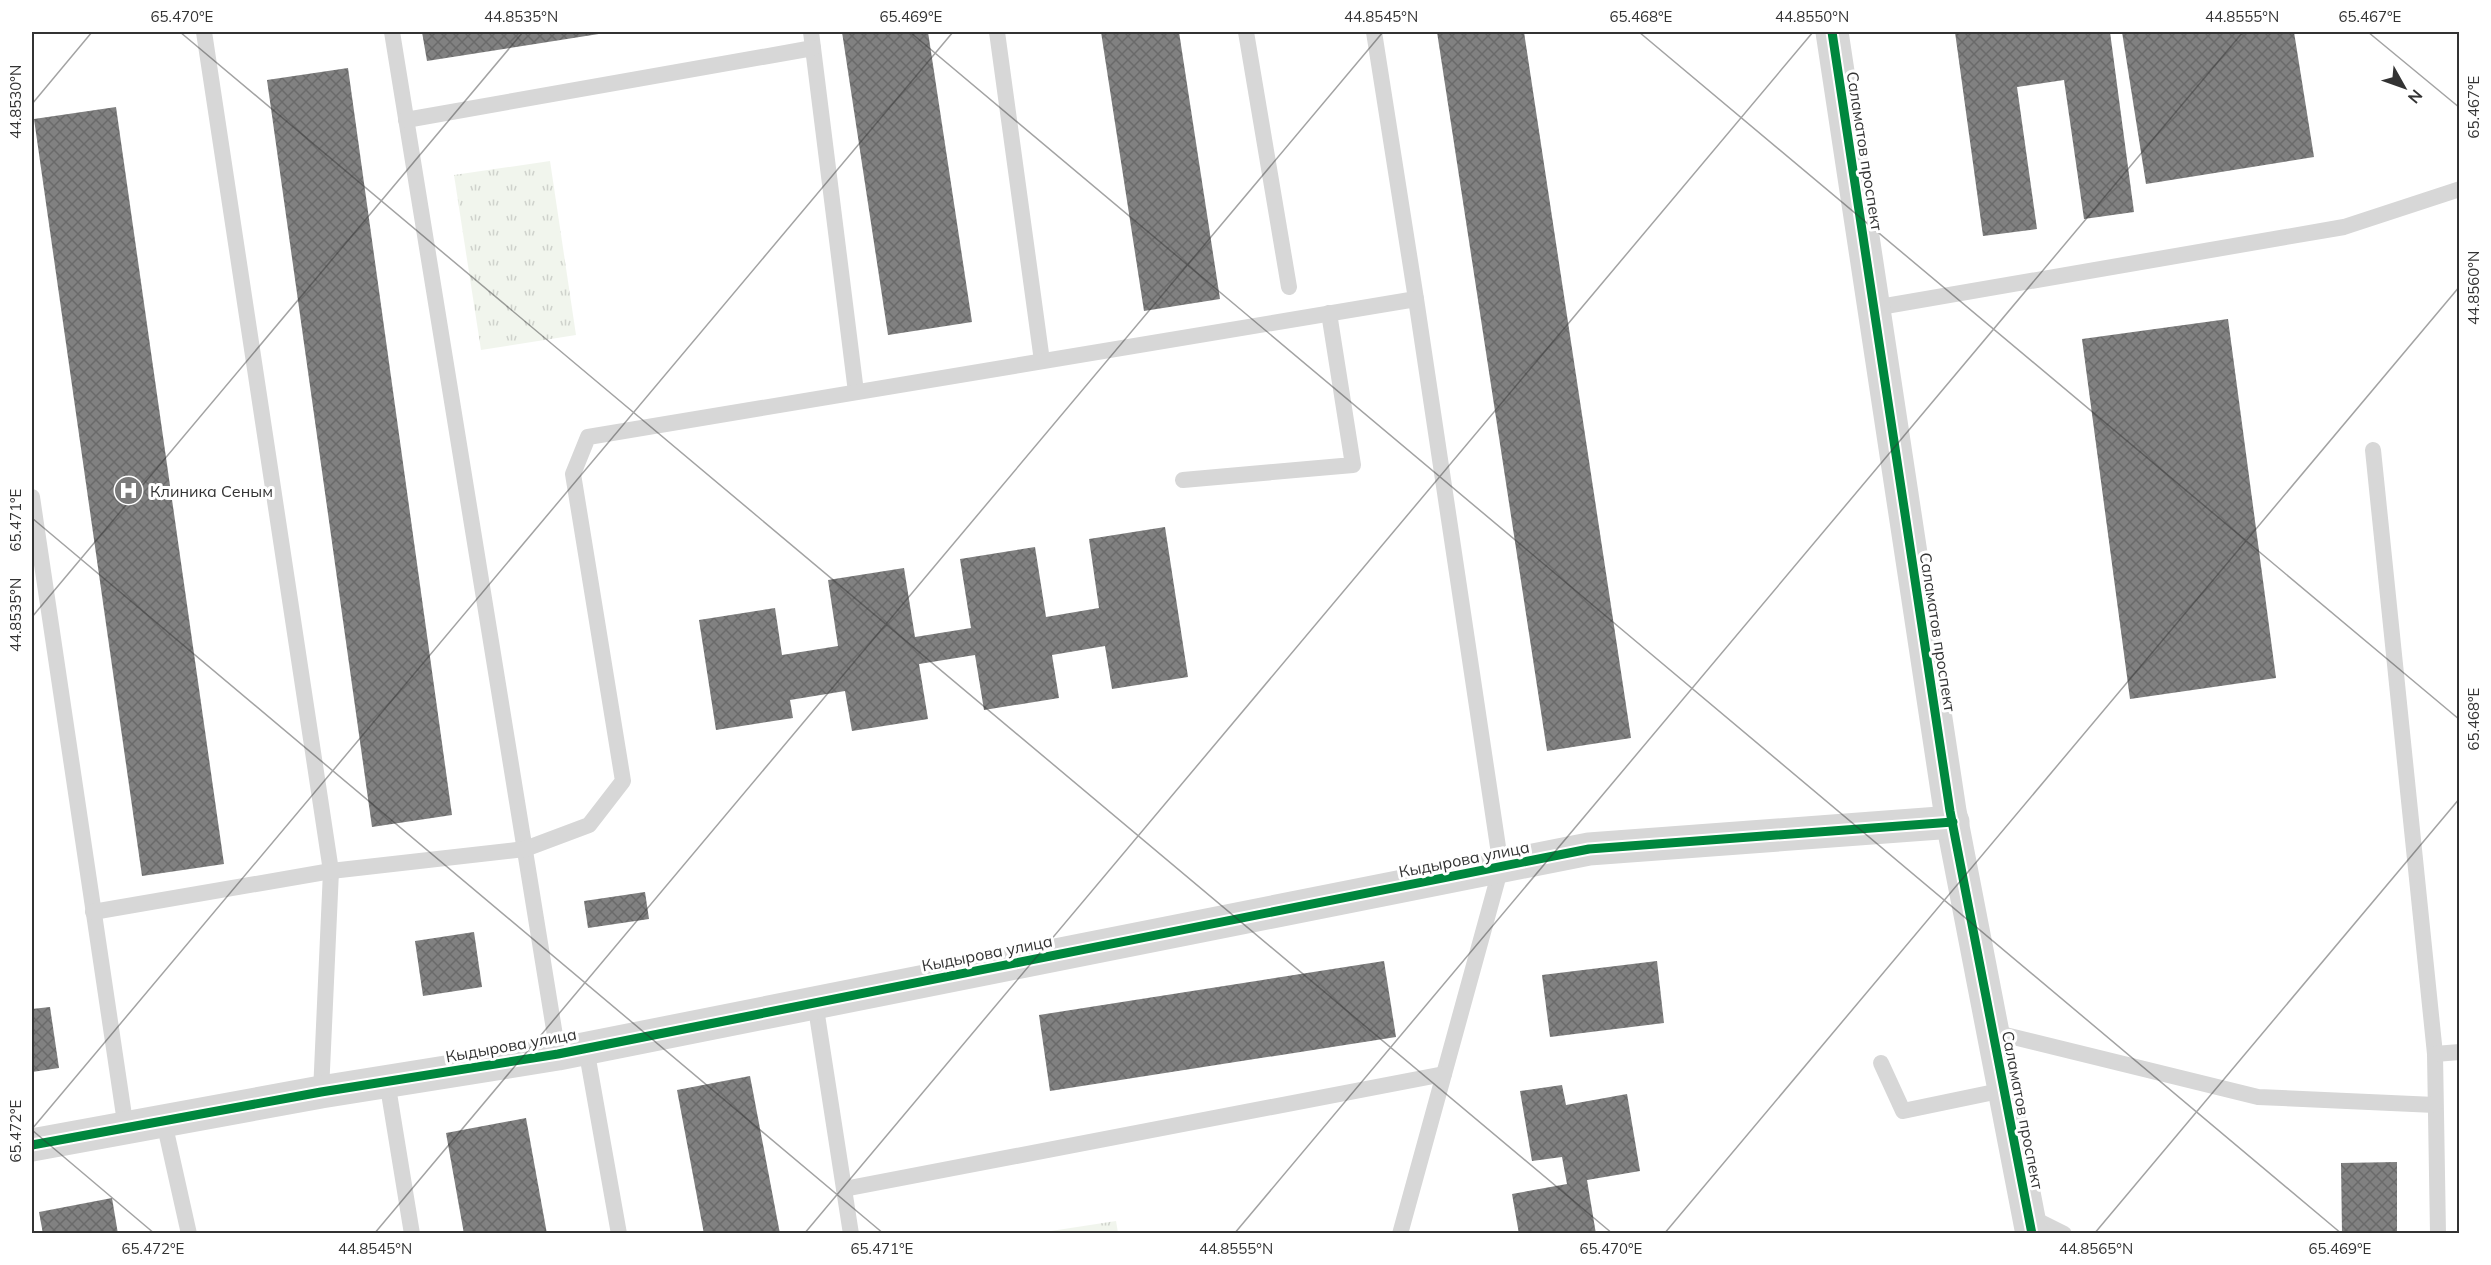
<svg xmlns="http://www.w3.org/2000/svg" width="2491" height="1265" viewBox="0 0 2491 1265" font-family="Mulish,sans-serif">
	<defs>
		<pattern id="park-tufts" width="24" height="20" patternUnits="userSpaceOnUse" patternTransform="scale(1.5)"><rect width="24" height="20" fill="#f1f5ed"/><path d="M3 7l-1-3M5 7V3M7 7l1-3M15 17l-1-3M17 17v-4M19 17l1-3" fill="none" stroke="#cfd2cc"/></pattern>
		<pattern id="building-cross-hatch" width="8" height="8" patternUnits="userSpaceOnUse" patternTransform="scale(1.5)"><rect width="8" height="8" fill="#818181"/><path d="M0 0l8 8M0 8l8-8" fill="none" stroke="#6a6a6a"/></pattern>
	</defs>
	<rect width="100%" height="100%" fill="#fff"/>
	<g fill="url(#park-tufts)">
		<polygon points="550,161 576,335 481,350 454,175"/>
		<polygon points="1116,1221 1118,1233 1038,1233"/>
	</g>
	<g fill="url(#building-cross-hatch)">
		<polygon points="422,32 605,32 605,33 427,61"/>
		<polygon points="842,32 928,32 972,322 888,335"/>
		<polygon points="1101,32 1179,32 1220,299 1144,311"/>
		<polygon points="1437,32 1524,32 1631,738 1547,751"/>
		<polygon points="1955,32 2110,32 2134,212 2084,219 2064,80 2017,87 2037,229 1983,236"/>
		<polygon points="2122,32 2294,32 2314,157 2146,184"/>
		<polygon points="348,68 452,815 372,827 267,80"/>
		<polygon points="116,107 224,864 142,876 34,119"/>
		<polygon points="2228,319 2276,678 2130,699 2082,339"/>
		<polygon points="1165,527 1188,677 1112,689 1105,646 1052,655 1059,698 984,710 975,655 919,664 928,719 852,731 845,691 790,700 793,718 716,730 699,620 775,608 782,655 838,646 828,580 904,568 915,637 971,628 960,559 1035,547 1046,617 1099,608 1089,539"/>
		<polygon points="645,892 649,919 588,928 584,901"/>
		<polygon points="474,932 482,987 423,996 415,941"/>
		<polygon points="1384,961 1396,1037 1050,1091 1039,1015"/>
		<polygon points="1657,961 1664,1023 1550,1037 1542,975"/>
		<polygon points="50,1007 59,1068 32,1072 32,1009"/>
		<polygon points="750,1076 780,1234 704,1234 677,1090"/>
		<polygon points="1562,1085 1566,1105 1627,1094 1640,1171 1587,1180 1596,1234 1519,1234 1512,1194 1567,1184 1562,1157 1532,1161 1520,1091"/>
		<polygon points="526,1118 547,1234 464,1234 446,1133"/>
		<polygon points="2397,1162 2397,1234 2342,1234 2341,1163"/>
		<polygon points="112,1198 118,1234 43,1234 39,1212"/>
	</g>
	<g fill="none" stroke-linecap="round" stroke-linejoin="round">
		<g stroke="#d7d7d7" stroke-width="16">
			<polyline points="204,32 331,871 321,1092"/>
			<polyline points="392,32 558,1054"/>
			<polyline points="811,32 856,392"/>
			<polyline points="997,32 1042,361"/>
			<polyline points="1246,32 1289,287"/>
			<polyline points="1374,32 1416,299"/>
			<polyline points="406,120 813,48"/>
			<polyline points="1874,308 2344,227 2460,189"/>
			<polyline points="2373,450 2435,1054 2438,1234"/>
			<polyline points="1183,480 1353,465 1329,313"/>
			<polyline points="32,497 126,1129"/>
			<polyline points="93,912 331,871 525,849 589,825 623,781 573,474 588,437 1416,299 1501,867 1400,1234"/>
			<polyline points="815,1002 851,1234"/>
			<polyline points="1993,1032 2258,1097 2435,1105"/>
			<polyline points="586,1048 619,1234"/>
			<polyline points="2435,1054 2460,1052"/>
			<polyline points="1881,1063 1903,1111 2004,1090"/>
			<polyline points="387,1081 412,1234"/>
			<polyline points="164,1122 189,1234"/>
			<polyline points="844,1189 1444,1074"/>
			<polyline points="2028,1216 2064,1234"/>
		</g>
		<g stroke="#d7d7d7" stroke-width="33">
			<polyline points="1832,32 1950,811 2032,1234"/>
			<polyline points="32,1145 321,1092 558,1054 1589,849 1953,822"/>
		</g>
		<defs>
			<g id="cycleway">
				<polyline points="1832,32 1950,811 2032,1234"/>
				<polyline points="32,1145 321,1092 558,1054 1589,849 1953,822"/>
			</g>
		</defs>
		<use href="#cycleway" stroke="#fff" stroke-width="13"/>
		<use href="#cycleway" stroke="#00873e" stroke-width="9"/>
	</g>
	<path fill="none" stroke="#333" stroke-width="1.5" stroke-opacity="0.45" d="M 180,32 L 1613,1234M 910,32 L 2342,1234M 1639,32 L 2460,720M 2368,32 L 2460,108M 32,104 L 92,32M 32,518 L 884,1234M 32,617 L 523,32M 32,1129 L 953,32M 32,1130 L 155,1234M 374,1234 L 1383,32M 804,1234 L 1813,32M 1234,1234 L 2243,32M 1664,1234 L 2460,286M 2094,1234 L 2460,798"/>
	<defs>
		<symbol id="hospital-disc" viewBox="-11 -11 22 22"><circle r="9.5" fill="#7a7a7a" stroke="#fff"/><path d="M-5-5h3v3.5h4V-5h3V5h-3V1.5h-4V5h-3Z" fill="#fff"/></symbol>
	</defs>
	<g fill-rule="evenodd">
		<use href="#hospital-disc" x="112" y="474" width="33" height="33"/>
	</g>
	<g text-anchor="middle" stroke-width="6" stroke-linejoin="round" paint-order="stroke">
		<g font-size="16" fill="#333" stroke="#fff">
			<text transform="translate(1865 151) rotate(81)" y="6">Саламатов проспект</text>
			<text transform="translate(1938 632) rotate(81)" y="6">Саламатов проспект</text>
			<text transform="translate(1464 859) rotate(-11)" y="6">Кыдырова улица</text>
			<text transform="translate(987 953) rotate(-11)" y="6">Кыдырова улица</text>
			<text transform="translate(511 1045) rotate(-10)" y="6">Кыдырова улица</text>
			<text transform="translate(2023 1110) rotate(79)" y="6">Саламатов проспект</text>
		</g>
		<g font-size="16" fill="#333" stroke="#fff" text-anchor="start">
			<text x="150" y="497">Клиника Сеным</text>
		</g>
	</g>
	<rect width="2491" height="1265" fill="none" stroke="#ffffff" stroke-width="66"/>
	<g transform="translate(2404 87) rotate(130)" stroke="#ffffff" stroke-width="4.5" paint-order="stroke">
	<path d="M0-4.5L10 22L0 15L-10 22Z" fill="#333333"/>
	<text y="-9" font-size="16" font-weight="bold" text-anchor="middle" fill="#333333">N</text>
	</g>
	<rect x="33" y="33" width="2425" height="1199" fill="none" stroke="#333" stroke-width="2"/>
	<g font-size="15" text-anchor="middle" fill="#333">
		<text x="182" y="22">65.470°E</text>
		<text x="521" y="22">44.8535°N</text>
		<text x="911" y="22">65.469°E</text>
		<text x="1381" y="22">44.8545°N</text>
		<text x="1641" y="22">65.468°E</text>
		<text x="1812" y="22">44.8550°N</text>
		<text x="2242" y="22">44.8555°N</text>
		<text x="2370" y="22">65.467°E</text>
		<text transform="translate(16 102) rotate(-90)" y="5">44.8530°N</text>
		<text transform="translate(2474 107) rotate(-90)" y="5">65.467°E</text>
		<text transform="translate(2474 288) rotate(-90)" y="5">44.8560°N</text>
		<text transform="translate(16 520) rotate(-90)" y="5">65.471°E</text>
		<text transform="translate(16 615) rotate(-90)" y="5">44.8535°N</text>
		<text transform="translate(2474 719) rotate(-90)" y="5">65.468°E</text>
		<text transform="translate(16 1131) rotate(-90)" y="5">65.472°E</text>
		<text x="153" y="1254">65.472°E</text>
		<text x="375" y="1254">44.8545°N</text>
		<text x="882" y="1254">65.471°E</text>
		<text x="1236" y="1254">44.8555°N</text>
		<text x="1611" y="1254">65.470°E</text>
		<text x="2096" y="1254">44.8565°N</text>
		<text x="2340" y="1254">65.469°E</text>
	</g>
</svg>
